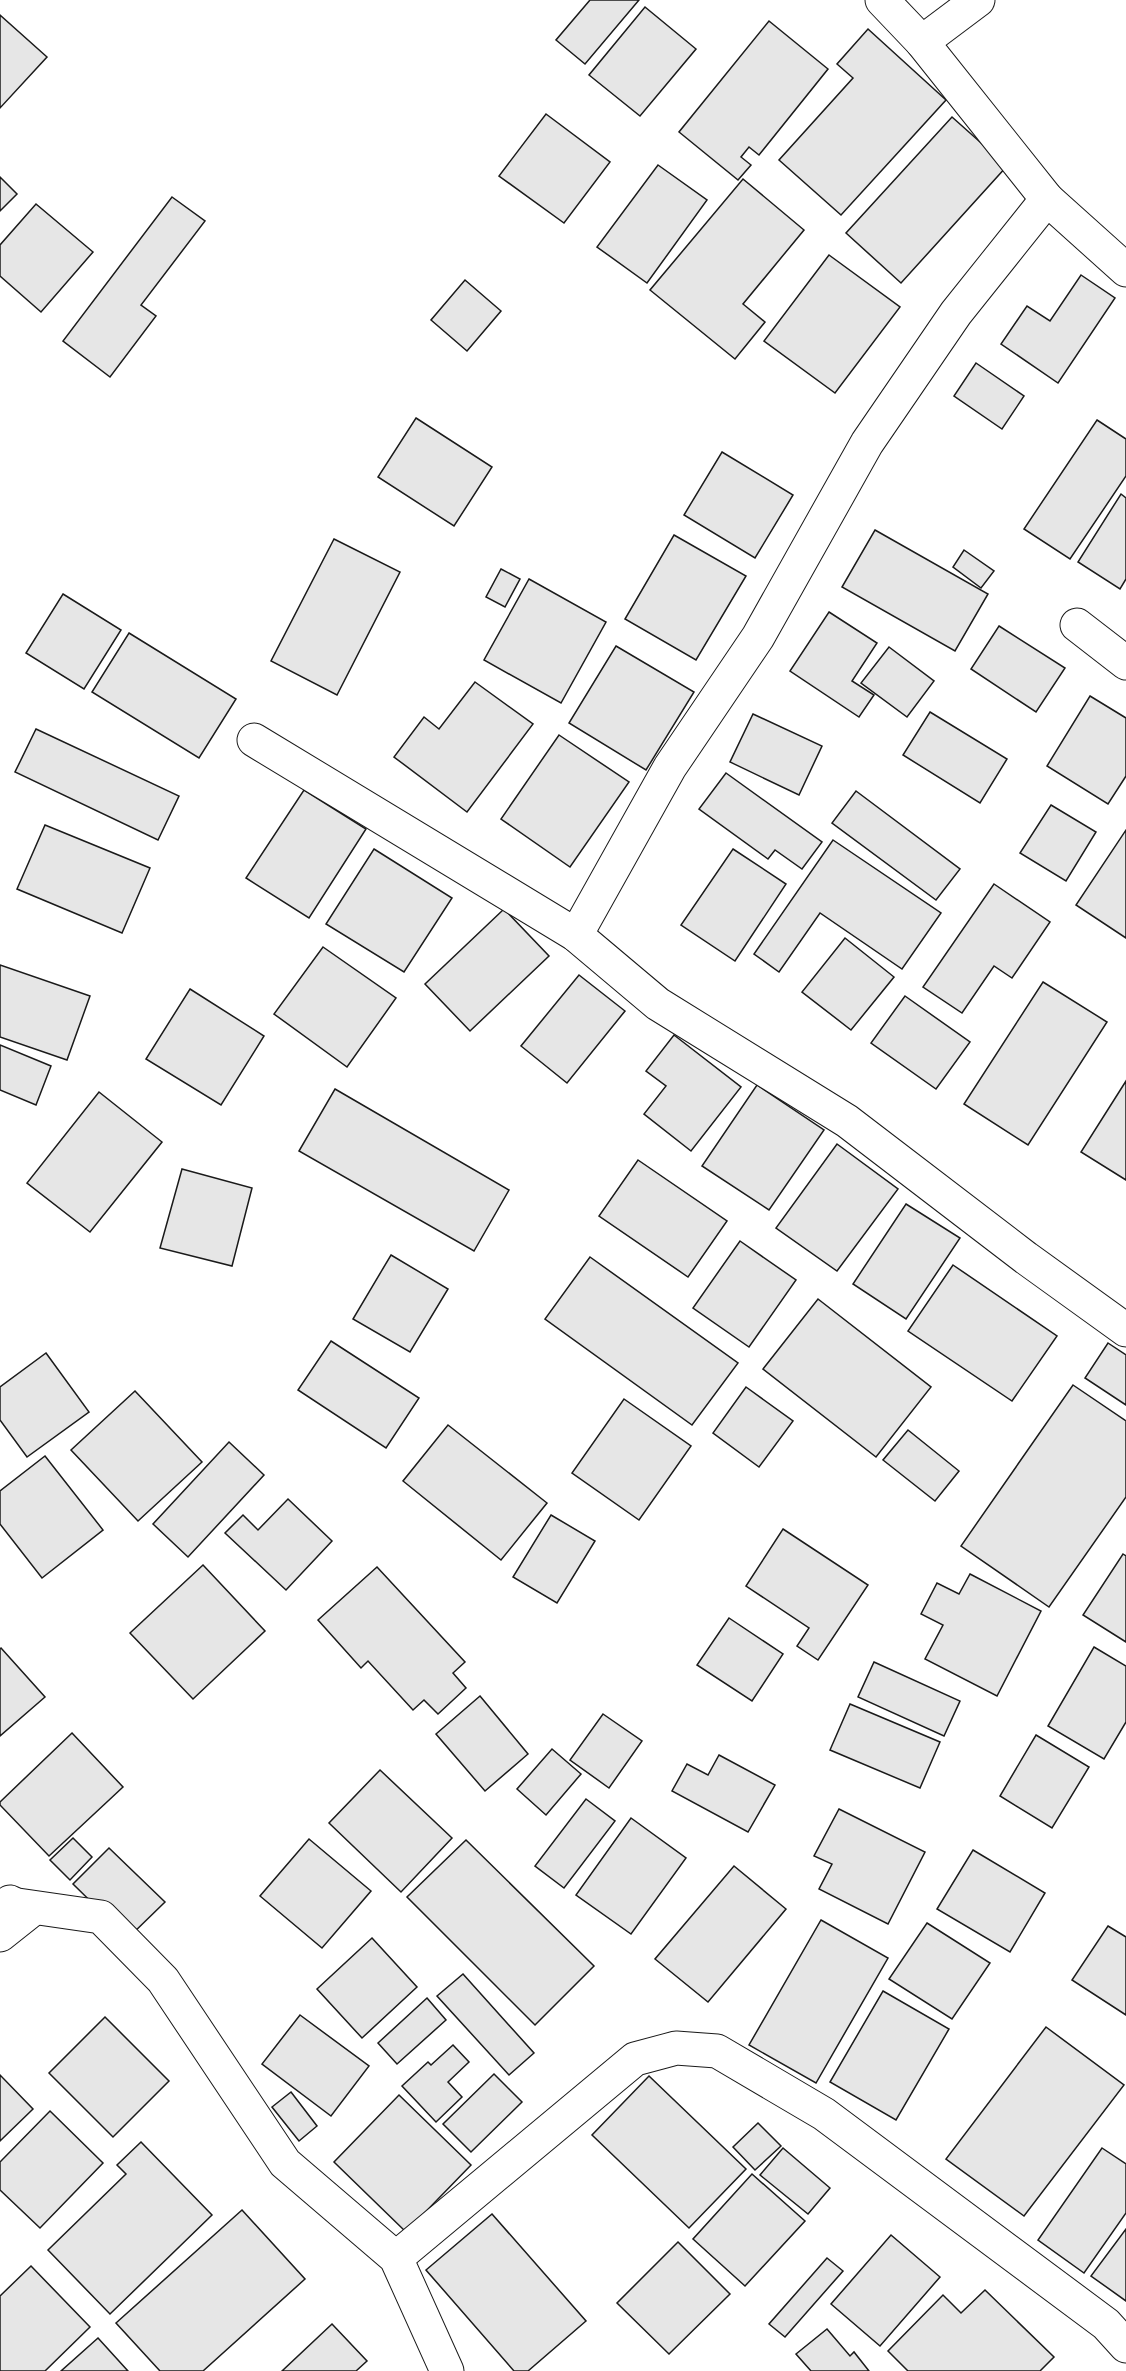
<svg xmlns="http://www.w3.org/2000/svg" width="1126" height="2371" viewBox="0 0 1126 2371" font-family="Quicksand,sans-serif">
	<rect width="100%" height="100%" fill="#fff"/>
	<g fill="#e6e6e6" stroke="#1a1a1a" stroke-width="1.5">
		<polygon points="590,0 639,0 585,64 556,40"/>
		<polygon points="645,7 696,49 640,116 589,75"/>
		<polygon points="0,15 47,57 0,108"/>
		<polygon points="769,21 828,69 759,155 749,147 741,157 751,165 738,180 679,132"/>
		<polygon points="868,29 946,100 841,215 779,160 853,78 837,64"/>
		<polygon points="546,114 610,162 564,223 499,176"/>
		<polygon points="952,117 1007,166 901,283 846,233"/>
		<polygon points="658,165 707,200 647,283 597,247"/>
		<polygon points="0,177 17,194 0,211"/>
		<polygon points="743,179 804,230 743,304 765,322 735,359 650,290"/>
		<polygon points="172,197 205,221 141,305 156,316 110,377 63,341"/>
		<polygon points="36,204 93,252 41,312 0,276 0,245"/>
		<polygon points="829,255 900,307 835,393 764,341"/>
		<polygon points="1081,275 1115,298 1058,383 1001,344 1027,306 1050,321"/>
		<polygon points="465,280 501,311 467,351 431,320"/>
		<polygon points="976,363 1024,396 1002,429 954,396"/>
		<polygon points="416,418 492,467 454,526 378,477"/>
		<polygon points="1097,420 1126,439 1126,476 1070,559 1024,529"/>
		<polygon points="722,452 793,495 755,558 684,515"/>
		<polygon points="1121,494 1126,498 1126,579 1120,589 1078,562"/>
		<polygon points="875,530 988,594 955,651 842,587"/>
		<polygon points="674,535 746,576 696,660 625,619"/>
		<polygon points="334,539 400,572 337,695 271,661"/>
		<polygon points="964,550 994,571 981,588 953,567"/>
		<polygon points="501,569 520,579 505,607 486,597"/>
		<polygon points="529,579 606,622 561,703 484,660"/>
		<polygon points="63,594 121,630 84,689 26,653"/>
		<polygon points="829,612 877,643 852,681 874,695 859,717 790,671"/>
		<polygon points="999,626 1065,668 1036,712 971,669"/>
		<polygon points="129,633 236,699 199,758 92,692"/>
		<polygon points="616,646 694,692 646,770 569,723"/>
		<polygon points="889,647 934,681 907,717 861,683"/>
		<polygon points="475,682 533,724 467,812 394,757 424,717 439,729"/>
		<polygon points="1090,696 1126,718 1126,776 1108,804 1047,766"/>
		<polygon points="930,712 1007,759 980,803 903,755"/>
		<polygon points="753,714 822,746 799,795 730,762"/>
		<polygon points="36,729 179,796 158,840 15,772"/>
		<polygon points="559,735 629,782 570,867 501,819"/>
		<polygon points="726,773 822,842 802,869 775,850 768,859 699,809"/>
		<polygon points="304,790 366,829 309,918 246,878"/>
		<polygon points="856,791 960,869 936,900 832,823"/>
		<polygon points="1051,805 1096,832 1066,881 1020,853"/>
		<polygon points="45,825 150,868 122,933 17,889"/>
		<polygon points="1126,830 1126,938 1076,905"/>
		<polygon points="833,840 941,913 902,969 820,913 779,972 754,954"/>
		<polygon points="374,849 452,898 404,972 326,924"/>
		<polygon points="733,849 786,884 735,961 681,925"/>
		<polygon points="994,884 1050,922 1012,978 994,966 962,1013 923,987"/>
		<polygon points="504,909 549,956 470,1031 425,984"/>
		<polygon points="845,938 894,977 851,1030 802,992"/>
		<polygon points="323,947 396,998 347,1067 274,1014"/>
		<polygon points="0,965 90,996 67,1060 0,1037"/>
		<polygon points="579,975 625,1011 567,1083 521,1046"/>
		<polygon points="1043,982 1107,1022 1028,1145 964,1104"/>
		<polygon points="190,989 264,1036 221,1105 146,1059"/>
		<polygon points="905,996 970,1042 936,1089 871,1043"/>
		<polygon points="674,1035 741,1087 691,1151 644,1114 666,1086 646,1071"/>
		<polygon points="0,1045 51,1066 36,1105 0,1090"/>
		<polygon points="1126,1081 1126,1180 1081,1152"/>
		<polygon points="757,1085 824,1130 769,1210 702,1166"/>
		<polygon points="335,1089 509,1190 474,1251 299,1151"/>
		<polygon points="99,1092 162,1142 90,1232 27,1183"/>
		<polygon points="837,1144 898,1189 837,1271 776,1228"/>
		<polygon points="638,1160 727,1221 688,1277 599,1216"/>
		<polygon points="182,1169 252,1188 232,1266 160,1248"/>
		<polygon points="906,1204 960,1238 906,1319 853,1284"/>
		<polygon points="740,1241 796,1280 749,1347 693,1308"/>
		<polygon points="391,1255 448,1289 410,1352 353,1319"/>
		<polygon points="590,1257 738,1363 692,1425 545,1319"/>
		<polygon points="953,1265 1057,1336 1012,1401 908,1331"/>
		<polygon points="818,1299 931,1387 876,1457 763,1369"/>
		<polygon points="331,1341 419,1398 386,1448 298,1390"/>
		<polygon points="1108,1343 1126,1355 1126,1405 1085,1378"/>
		<polygon points="46,1353 89,1412 27,1457 0,1420 0,1387"/>
		<polygon points="1073,1385 1126,1421 1126,1497 1049,1607 961,1546"/>
		<polygon points="746,1387 793,1421 759,1467 713,1433"/>
		<polygon points="135,1391 202,1462 138,1521 71,1450"/>
		<polygon points="624,1399 691,1446 639,1520 572,1473"/>
		<polygon points="448,1425 547,1503 501,1560 403,1481"/>
		<polygon points="908,1430 959,1471 935,1501 883,1460"/>
		<polygon points="229,1442 264,1475 188,1557 153,1524"/>
		<polygon points="45,1456 103,1530 42,1578 0,1524 0,1491"/>
		<polygon points="288,1499 332,1541 286,1590 225,1533 243,1515 258,1530"/>
		<polygon points="551,1515 595,1541 557,1603 513,1577"/>
		<polygon points="783,1529 868,1585 818,1660 797,1646 809,1628 746,1586"/>
		<polygon points="1123,1554 1126,1556 1126,1642 1083,1615"/>
		<polygon points="203,1565 265,1631 193,1699 130,1633"/>
		<polygon points="377,1567 465,1662 453,1673 466,1688 438,1714 424,1700 413,1710 368,1661 361,1668 318,1620"/>
		<polygon points="970,1574 1041,1611 997,1696 925,1659 943,1625 921,1614 937,1583 959,1594"/>
		<polygon points="729,1618 783,1654 752,1701 697,1665"/>
		<polygon points="1094,1647 1126,1666 1126,1722 1104,1759 1048,1726"/>
		<polygon points="1,1648 45,1697 0,1736 0,1649"/>
		<polygon points="874,1662 960,1701 944,1736 858,1697"/>
		<polygon points="480,1696 528,1754 485,1791 436,1734"/>
		<polygon points="850,1704 940,1742 920,1788 830,1750"/>
		<polygon points="603,1714 642,1741 609,1788 570,1760"/>
		<polygon points="72,1733 123,1787 49,1856 0,1805 0,1802"/>
		<polygon points="1036,1735 1089,1767 1052,1828 1000,1796"/>
		<polygon points="552,1749 581,1774 546,1815 517,1789"/>
		<polygon points="719,1755 775,1785 748,1832 672,1791 687,1764 708,1775"/>
		<polygon points="380,1770 452,1838 401,1892 329,1823"/>
		<polygon points="586,1799 615,1821 564,1888 535,1866"/>
		<polygon points="839,1809 925,1852 888,1924 819,1889 832,1864 814,1856"/>
		<polygon points="631,1818 686,1858 631,1934 576,1895"/>
		<polygon points="73,1838 92,1857 70,1880 50,1860"/>
		<polygon points="309,1839 371,1891 322,1948 260,1896"/>
		<polygon points="466,1840 594,1966 535,2025 407,1897"/>
		<polygon points="109,1848 165,1902 128,1938 73,1884"/>
		<polygon points="973,1850 1045,1893 1010,1952 937,1909"/>
		<polygon points="734,1866 786,1909 708,2002 655,1959"/>
		<polygon points="821,1920 888,1958 816,2083 749,2045"/>
		<polygon points="927,1923 990,1963 952,2019 889,1979"/>
		<polygon points="1108,1926 1126,1937 1126,2015 1072,1980"/>
		<polygon points="372,1938 417,1987 362,2038 317,1989"/>
		<polygon points="463,1974 534,2053 509,2075 437,1996"/>
		<polygon points="883,1991 949,2029 896,2120 830,2082"/>
		<polygon points="427,1998 446,2020 397,2064 378,2043"/>
		<polygon points="300,2015 369,2066 331,2116 262,2064"/>
		<polygon points="105,2017 169,2081 113,2137 49,2073"/>
		<polygon points="1046,2027 1124,2085 1024,2216 946,2159"/>
		<polygon points="453,2045 469,2062 448,2082 462,2097 436,2122 402,2086 428,2062 431,2065"/>
		<polygon points="494,2074 522,2102 471,2152 443,2124"/>
		<polygon points="0,2075 33,2109 0,2141"/>
		<polygon points="649,2076 746,2169 689,2228 592,2135"/>
		<polygon points="291,2092 317,2126 299,2141 272,2107"/>
		<polygon points="399,2095 471,2165 406,2232 334,2162"/>
		<polygon points="50,2111 103,2163 40,2228 0,2190 0,2162"/>
		<polygon points="758,2123 781,2146 755,2170 733,2147"/>
		<polygon points="141,2142 212,2215 110,2314 48,2250 126,2174 117,2165"/>
		<polygon points="783,2148 830,2188 808,2214 760,2175"/>
		<polygon points="1102,2148 1126,2164 1126,2213 1084,2273 1038,2240"/>
		<polygon points="752,2174 805,2221 745,2286 693,2239"/>
		<polygon points="242,2210 305,2279 203,2371 160,2371 116,2323"/>
		<polygon points="492,2214 586,2321 528,2371 514,2371 426,2270"/>
		<polygon points="1126,2229 1126,2301 1091,2276"/>
		<polygon points="891,2235 940,2277 880,2346 831,2304"/>
		<polygon points="678,2242 730,2294 669,2354 617,2303"/>
		<polygon points="827,2258 843,2271 785,2337 769,2324"/>
		<polygon points="31,2266 90,2327 45,2371 0,2371 0,2296"/>
		<polygon points="985,2290 1054,2357 1040,2371 908,2371 888,2351 943,2295 961,2313"/>
		<polygon points="332,2324 367,2361 356,2371 282,2371"/>
		<polygon points="827,2329 850,2356 854,2352 869,2371 811,2371 796,2354"/>
		<polygon points="98,2338 128,2371 61,2371"/>
	</g>
	<g fill="none" stroke-linecap="round" stroke-linejoin="round">
		<defs>
			<g id="minor">
				<polyline points="882,0 922,42 1047,199 1126,270"/>
				<polyline points="922,42 978,0"/>
				<polyline points="1077,625 1126,663"/>
				<polyline points="254,740 576,935 658,1004 847,1121 1026,1258 1126,1330"/>
				<polyline points="576,935 670,767 758,637 867,443 956,313 1047,199"/>
				<polyline points="11,1904 101,1917 163,1980 285,2163 396,2258 447,2371"/>
				<polyline points="0,1935 29,1912 10,1902"/>
				<polyline points="396,2258 635,2059 676,2048 717,2051 824,2114 1106,2324 1126,2346"/>
			</g>
		</defs>
		<use href="#minor" stroke="#1a1a1a" stroke-width="35"/>
		<use href="#minor" stroke="#fff" stroke-width="33"/>
	</g>
</svg>
